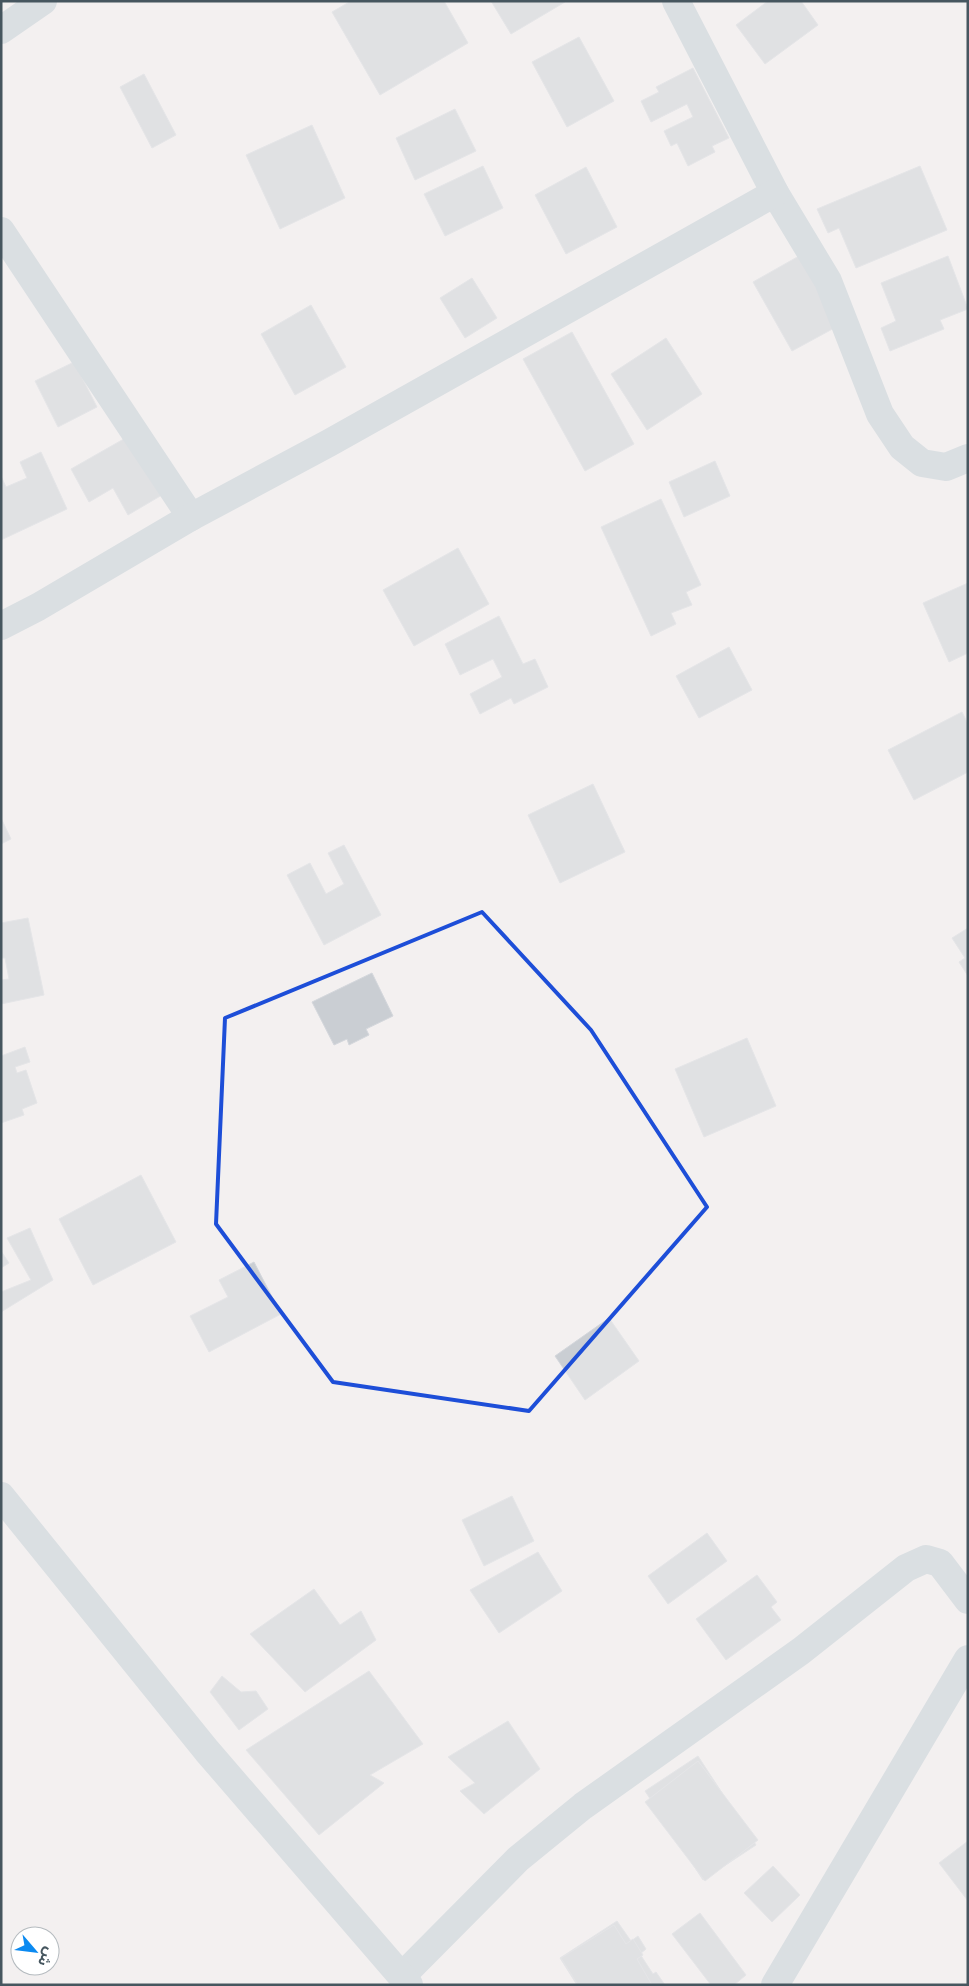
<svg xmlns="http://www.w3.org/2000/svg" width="969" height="1986" viewBox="0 0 969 1986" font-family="'Source Sans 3','Noto Sans Arabic',sans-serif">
	<rect width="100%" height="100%" fill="#f3f0f0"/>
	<g fill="#caced3" stroke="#d4d7dc">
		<polygon points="351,1 444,1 468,43 380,95 332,12"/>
		<polygon points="491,1 565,1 565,2 511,34"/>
		<polygon points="768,1 801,1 818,25 765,64 736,25"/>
		<polygon points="579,37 614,101 567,127 532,62"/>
		<polygon points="693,68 729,138 712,146 715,152 688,166 677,143 671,146 664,131 693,117 687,104 651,122 641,101 659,92 656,87"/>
		<polygon points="144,74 176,135 152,148 120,87"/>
		<polygon points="455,109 476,151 415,180 396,138"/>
		<polygon points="312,125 345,198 280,229 246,155"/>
		<polygon points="483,166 503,208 445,236 424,194"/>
		<polygon points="920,166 947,230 856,268 839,228 828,233 817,209"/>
		<polygon points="586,167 617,227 566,254 535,195"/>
		<polygon points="799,256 838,326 792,351 753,282"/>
		<polygon points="948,256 968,309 940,320 944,329 890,351 881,328 896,321 881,283"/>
		<polygon points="472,278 497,318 465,338 440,298"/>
		<polygon points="311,305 346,367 295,395 261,334"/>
		<polygon points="572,332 634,444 585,471 523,359"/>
		<polygon points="666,338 702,394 647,430 611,374"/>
		<polygon points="74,362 97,407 58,427 35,381"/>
		<polygon points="129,436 162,495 128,515 113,488 89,502 71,469"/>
		<polygon points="41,452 67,509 1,540 1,476 6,487 27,478 20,462"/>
		<polygon points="715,461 730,496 684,517 669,482"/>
		<polygon points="661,499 701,585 686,592 692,605 671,613 676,624 651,636 601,527"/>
		<polygon points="458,548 489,604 414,646 383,590"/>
		<polygon points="968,583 968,653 949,662 923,603"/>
		<polygon points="499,616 523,664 535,659 548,687 514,704 511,698 480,714 470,694 502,677 493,659 460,675 445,644"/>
		<polygon points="729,647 752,690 699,718 676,676"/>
		<polygon points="962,712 968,724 968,772 914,800 888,750"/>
		<polygon points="593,784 625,852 560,883 528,815"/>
		<polygon points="1,818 11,839 1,844"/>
		<polygon points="344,845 381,915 324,945 287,875 310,863 326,894 344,884 328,853"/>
		<polygon points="28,918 44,995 1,1004 1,980 9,979 5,958 1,958 1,923"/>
		<polygon points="968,928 968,976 959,962 965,958 952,938"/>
		<polygon points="372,973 393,1016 366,1029 369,1035 349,1045 347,1039 334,1045 312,1002"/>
		<polygon points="747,1038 776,1106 704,1137 675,1069"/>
		<polygon points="25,1047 30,1062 15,1067 17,1073 26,1070 37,1103 22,1109 24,1115 1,1123 1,1056"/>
		<polygon points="141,1175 176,1242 93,1285 59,1219"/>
		<polygon points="30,1228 53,1280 1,1312 1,1292 31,1280 7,1238"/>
		<polygon points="1,1251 9,1263 1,1268"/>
		<polygon points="254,1262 281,1314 209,1352 190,1316 228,1297 219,1280"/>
		<polygon points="609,1318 639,1361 585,1400 555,1356"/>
		<polygon points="512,1496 534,1541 484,1566 462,1520"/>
		<polygon points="707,1533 727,1561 668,1604 648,1576"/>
		<polygon points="538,1552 562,1591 499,1633 470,1590"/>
		<polygon points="757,1575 777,1602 771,1607 781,1620 726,1660 696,1619"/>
		<polygon points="314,1589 340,1625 361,1611 376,1640 305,1692 250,1634"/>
		<polygon points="369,1671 423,1744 370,1775 384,1783 319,1835 246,1750"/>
		<polygon points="222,1676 241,1692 256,1691 268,1709 239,1730 210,1692"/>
		<polygon points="508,1721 540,1769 484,1814 460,1791 475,1783 448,1757"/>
		<polygon points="698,1756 756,1845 703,1880 645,1791"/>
		<polygon points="698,1761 758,1840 705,1881 645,1802"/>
		<polygon points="968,1841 968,1901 939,1863"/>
		<polygon points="773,1866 800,1895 772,1922 744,1893"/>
		<polygon points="700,1913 746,1975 734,1985 711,1985 672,1934"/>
		<polygon points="617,1921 631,1941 638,1936 646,1949 640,1954 653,1974 656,1972 665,1985 577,1985 560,1958"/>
		<polygon points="614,1925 626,1944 633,1939 643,1955 637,1959 652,1985 578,1985 561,1958"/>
	</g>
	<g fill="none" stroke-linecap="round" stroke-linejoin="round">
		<g stroke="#bdc9d0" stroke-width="28">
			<polyline points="676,1 775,193 828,281 880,414 902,447 922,463 946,467 968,458"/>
			<polyline points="1,30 43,1"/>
			<polyline points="1,231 191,517"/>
			<polyline points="1,626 38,607 191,517 329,443 775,193"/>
			<polyline points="402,1976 518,1859 583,1806 801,1651 906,1568 926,1559 940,1563 968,1600"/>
			<polyline points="775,1985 968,1659"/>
		</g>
		<polyline stroke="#bdc9d0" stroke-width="28" points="1,1496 207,1751 409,1985"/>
	</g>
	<path d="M0 0H969V1986H0ZM 482,912 L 591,1030 L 707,1207 L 529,1411 L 333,1382 L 216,1224 L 225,1018 Z" fill="#f3f0f0" fill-opacity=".55" fill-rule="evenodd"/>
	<path fill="none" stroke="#1d4ed8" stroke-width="4" stroke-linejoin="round" d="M 482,912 L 591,1030 L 707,1207 L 529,1411 L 333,1382 L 216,1224 L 225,1018 Z"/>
	<rect width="969" height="1986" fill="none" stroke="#46565f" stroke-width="5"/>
	<g transform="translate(35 1951) rotate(118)"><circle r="24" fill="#ffffff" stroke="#b5bbbf"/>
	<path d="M0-4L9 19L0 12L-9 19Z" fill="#0b8af1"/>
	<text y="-8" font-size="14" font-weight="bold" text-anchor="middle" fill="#46565f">ش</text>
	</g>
</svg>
